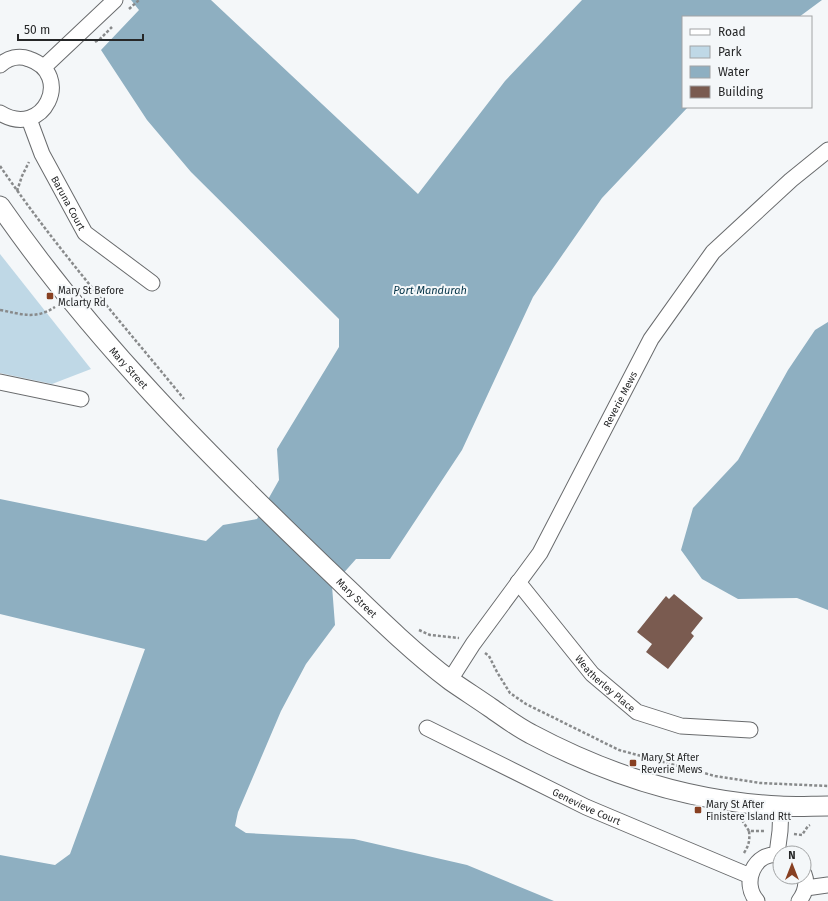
<svg xmlns="http://www.w3.org/2000/svg" width="828" height="901" viewBox="0 0 828 901" font-family="'Fira Sans',sans-serif">
	<rect width="100%" height="100%" fill="#f4f7f9"/>
	<polygon fill="#bfd8e6" points="0,254 91,369 52,384 0,373"/>
	<g fill="#8eafc1">
		<polygon points="131,0 211,0 418,194 505,81 582,0 822,0 799,17 683,17 683,107 688,107 602,198 533,297 462,450 390,559 356,559 332,586 335,625 306,664 281,711 238,812 235,826 246,833 354,839 467,865 554,901 0,901 0,855 55,865 70,854 145,649 0,614 0,499 206,541 223,525 257,519 279,480 277,449 339,347 339,319 191,172 147,120 101,50 139,10"/>
		<polygon points="828,322 828,610 797,598 738,599 702,579 681,550 693,508 738,460 788,370 815,330"/>
	</g>
	<polygon fill="#7a5b50" points="674,594 703,618 691,633 694,636 668,669 646,652 652,644 637,632 666,596 669,599"/>
	<g fill="none" stroke-linecap="round" stroke-linejoin="round">
		<defs>
			<g id="minor">
				<path d="M 0,65 C 8,58 19,55 29,59 C 74,74 44,140 0,113"/>
				<polyline points="44,67 115,0"/>
				<path id="s1" d="M 29,119 L 42,154 L 85,233 L 152,283"/>
				<polyline points="0,382 81,399"/>
				<path id="s2" d="M 518,582 L 592,674 L 637,712 L 681,726 L 750,730"/>
				<path id="s3" d="M 450,680 L 473,644 L 540,553 L 651,339 L 713,252 L 791,180 L 828,150"/>
				<path id="s4" d="M 427,728 L 586,807 L 750,876"/>
				<polyline points="777,854 780,831 781,806"/>
				<polyline points="806,888 828,885"/>
				<path d="M 757,901 C 741,883 754,851 780,855"/>
				<path d="M 799,901 C 805,893 808,884 804,874"/>
			</g>
			<g id="tertiary">
				<path id="s5" d="M 0,206 C 92,339 208,455 324,566 C 365,605 406,647 451,681 C 464,690 478,699 491,708 C 504,717 517,727 531,734 C 608,775 693,802 780,806 C 796,807 812,806 828,806"/>
			</g>
		</defs>
		<use href="#minor" stroke="#696b6d" stroke-width="17"/>
		<use href="#tertiary" stroke="#696b6d" stroke-width="21"/>
		<g stroke="#888a8b" stroke-width="2.5" stroke-dasharray="3 2" stroke-linecap="butt">
			<polyline points="129,9 139,0"/>
			<polyline points="95,42 100,39 112,27"/>
			<path d="M 0,166 C 56,248 121,322 184,399"/>
			<polyline points="17,191 22,176 29,162"/>
			<path d="M 0,310 C 22,314 35,320 55,307"/>
			<polyline points="419,630 430,635 459,638"/>
			<polyline points="485,653 489,656 497,672 510,693 526,704 619,750 715,776 760,783 828,786"/>
			<polyline points="742,820 749,831 765,831"/>
			<polyline points="794,834 802,835 808,826 810,825"/>
			<path d="M 744,853 C 749,845 750,840 749,831"/>
		</g>
		<use href="#minor" stroke="#fff" stroke-width="15"/>
		<use href="#tertiary" stroke="#fff" stroke-width="19"/>
	</g>
	<g fill="#884022" stroke="#f4f7f9" stroke-width="1.5">
		<rect x="46" y="292" width="8" height="8" rx="2"/>
		<rect x="629" y="759" width="8" height="8" rx="2"/>
		<rect x="694" y="806" width="8" height="8" rx="2"/>
	</g>
	<g text-anchor="middle" stroke-width="4" stroke-linejoin="round" paint-order="stroke">
		<g font-size="10" fill="#262728" stroke="#f4f7f9">
			<text dy="4" stroke="none"><textPath href="#s1" startOffset="93">Baruna Court</textPath></text>
			<text dy="4" stroke="none"><textPath href="#s5" startOffset="207">Mary Street</textPath></text>
			<text dy="4" stroke="none"><textPath href="#s3" startOffset="329">Reverie Mews</textPath></text>
			<text dy="4" stroke="none"><textPath href="#s5" startOffset="531">Mary Street</textPath></text>
			<text dy="4" stroke="none"><textPath href="#s2" startOffset="134">Weatherley Place</textPath></text>
			<text dy="4" stroke="none"><textPath href="#s4" startOffset="178">Genevieve Court</textPath></text>
		</g>
		<g font-size="10" fill="#262728" stroke="#f4f7f9" text-anchor="start">
			<text x="58" y="294">Mary St Before<tspan x="58" dy="12">Mclarty Rd</tspan></text>
			<text x="641" y="761">Mary St After<tspan x="641" dy="12">Reverie Mews</tspan></text>
			<text x="706" y="808">Mary St After<tspan x="706" dy="12">Finistere Island Rtt</tspan></text>
		</g>
		<g font-size="11" font-style="italic" fill="#053549" stroke="#f4f7f9">
			<text x="430" y="294">Port Mandurah</text>
		</g>
	</g>
	<rect x="682" y="16" width="130" height="92" fill="#f4f7f9" stroke="#a2a4a5"/>
	<rect x="690" y="29" width="20" height="6" fill="#ffffff" stroke="#a2a4a5"/>
	<text x="718" y="36" font-size="12" fill="#262728">Road</text>
	<rect x="690" y="46" width="20" height="12" fill="#bfd8e6" stroke="#a2a4a5"/>
	<text x="718" y="56" font-size="12" fill="#262728">Park</text>
	<rect x="690" y="66" width="20" height="12" fill="#8eafc1" stroke="#a2a4a5"/>
	<text x="718" y="76" font-size="12" fill="#262728">Water</text>
	<rect x="690" y="86" width="20" height="12" fill="#7a5b50" stroke="#a2a4a5"/>
	<text x="718" y="96" font-size="12" fill="#262728">Building</text>
	<g transform="translate(792 865)"><circle r="19" fill="#f4f7f9" stroke="#a2a4a5"/>
	<path d="M0-3L7 15L0 10L-7 15Z" fill="#884022"/>
	<text y="-6" font-size="11" font-weight="bold" text-anchor="middle" fill="#262728">N</text>
	</g>
	<path d="M18 34v6h125v-6" fill="none" stroke="#262728" stroke-width="2"/>
	<text x="24" y="34" font-size="12" fill="#262728" stroke="#f4f7f9" stroke-width="3" paint-order="stroke">50 m</text>
</svg>
